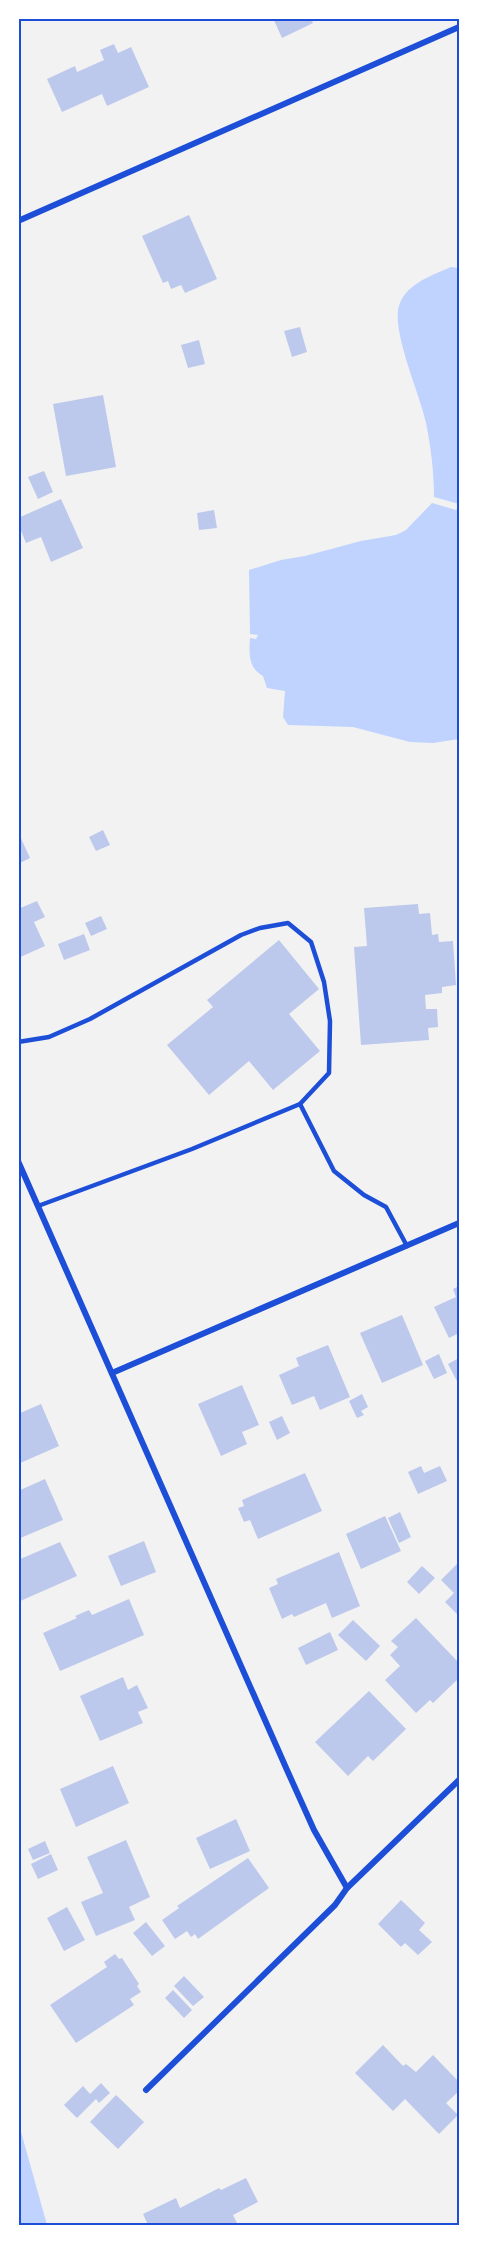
<svg xmlns="http://www.w3.org/2000/svg" width="477" height="2243" viewBox="0 0 477 2243" font-family="Signika,sans-serif">
	<rect width="100%" height="100%" fill="#f2f2f2"/>
	<g fill="#bfd3fe">
		<path d="M 451,267 L 459,268 L 459,504 L 434,497 C 434,472 431,448 426,423 C 421,396 389,327 400,303 C 408,283 433,275 451,267 Z"/>
		<path d="M 432,503 L 456,510 L 459,506 L 459,739 L 433,743 L 410,742 L 353,727 L 288,725 L 283,717 L 285,691 L 267,688 L 263,676 C 248,668 249,653 250,638 L 256,639 L 258,635 L 250,634 L 249,570 L 281,560 L 305,556 L 361,541 L 396,535 L 406,530 Z"/>
		<polygon points="18,2121 47,2225 18,2225"/>
	</g>
	<g fill="#bdc9ec">
		<polygon points="273,18 311,18 313,23 282,38"/>
		<polygon points="114,44 118,53 131,47 149,87 107,106 102,94 62,112 47,79 75,66 77,72 104,60 100,50"/>
		<polygon points="189,215 217,279 185,293 181,285 171,289 168,281 163,283 142,236"/>
		<polygon points="300,327 307,352 292,357 284,331"/>
		<polygon points="199,340 205,364 188,368 181,345"/>
		<polygon points="103,395 116,467 66,476 53,404"/>
		<polygon points="44,471 53,492 38,499 28,477"/>
		<polygon points="61,499 83,548 51,562 41,537 26,543 18,523 18,518"/>
		<polygon points="214,510 217,528 199,530 197,513"/>
		<polygon points="103,830 110,845 96,851 89,837"/>
		<polygon points="18,832 30,858 18,864"/>
		<polygon points="37,901 45,917 34,922 45,946 18,958 18,909"/>
		<polygon points="418,904 419,914 430,913 432,935 438,934 439,942 453,941 456,985 442,987 442,993 425,995 426,1009 437,1009 438,1027 428,1028 429,1040 361,1045 354,947 367,946 364,908"/>
		<polygon points="101,916 107,929 91,936 85,923"/>
		<polygon points="84,934 90,950 64,960 58,944"/>
		<polygon points="279,940 319,989 289,1014 320,1051 273,1090 249,1061 209,1095 167,1045 213,1007 207,1000"/>
		<polygon points="459,1286 459,1333 449,1338 434,1307 456,1297 453,1289"/>
		<polygon points="402,1315 423,1365 382,1383 360,1333"/>
		<polygon points="328,1345 350,1397 320,1410 314,1396 292,1405 279,1375 299,1366 296,1358"/>
		<polygon points="439,1354 447,1373 434,1379 425,1361"/>
		<polygon points="459,1358 459,1385 448,1364"/>
		<polygon points="242,1385 259,1425 242,1432 247,1444 221,1456 198,1404"/>
		<polygon points="362,1394 368,1407 361,1411 364,1415 357,1418 349,1401"/>
		<polygon points="41,1404 59,1446 18,1464 18,1414"/>
		<polygon points="282,1416 290,1433 277,1440 269,1422"/>
		<polygon points="421,1466 424,1473 440,1466 447,1481 418,1494 408,1472"/>
		<polygon points="305,1473 322,1511 258,1539 250,1520 244,1522 238,1508 244,1506 242,1500"/>
		<polygon points="45,1479 63,1520 18,1539 18,1491"/>
		<polygon points="400,1512 411,1537 399,1543 388,1518"/>
		<polygon points="385,1516 401,1551 361,1569 346,1534"/>
		<polygon points="144,1541 156,1572 121,1586 108,1556"/>
		<polygon points="60,1542 77,1576 18,1602 18,1560"/>
		<polygon points="339,1552 360,1606 332,1618 326,1603 294,1617 292,1614 282,1619 269,1588 278,1584 276,1579"/>
		<polygon points="459,1562 459,1616 445,1602 454,1593 441,1580"/>
		<polygon points="422,1566 435,1578 419,1594 407,1582"/>
		<polygon points="129,1599 144,1635 60,1671 43,1633 77,1618 75,1616 89,1610 92,1615"/>
		<polygon points="416,1618 459,1663 459,1678 433,1703 430,1700 416,1713 385,1680 400,1666 390,1655 398,1647 391,1641"/>
		<polygon points="353,1620 380,1646 366,1661 338,1635"/>
		<polygon points="330,1632 338,1650 306,1665 298,1648"/>
		<polygon points="123,1677 128,1690 137,1685 148,1708 138,1712 143,1723 100,1741 80,1696"/>
		<polygon points="369,1691 406,1729 373,1761 368,1756 348,1776 315,1742"/>
		<polygon points="113,1766 129,1803 76,1827 60,1789"/>
		<polygon points="236,1819 250,1851 210,1869 196,1838"/>
		<polygon points="126,1840 150,1897 129,1907 135,1920 96,1936 81,1902 103,1893 87,1857"/>
		<polygon points="45,1841 50,1853 33,1860 28,1849"/>
		<polygon points="51,1854 58,1870 38,1879 31,1864"/>
		<polygon points="248,1858 269,1888 198,1939 195,1934 191,1937 187,1931 175,1939 162,1920 179,1908 177,1906"/>
		<polygon points="401,1900 425,1923 419,1930 432,1942 418,1955 405,1943 401,1947 378,1924"/>
		<polygon points="67,1907 85,1940 64,1951 47,1918"/>
		<polygon points="146,1922 165,1946 152,1956 133,1933"/>
		<polygon points="115,1954 119,1959 122,1958 139,1984 137,1986 141,1992 130,1999 134,2005 76,2043 50,2005 107,1967 104,1962"/>
		<polygon points="184,1976 204,1997 193,2006 174,1986"/>
		<polygon points="173,1990 192,2010 184,2018 165,1998"/>
		<polygon points="383,2045 403,2066 406,2064 416,2072 433,2055 459,2082 459,2091 446,2103 458,2115 439,2134 405,2099 393,2111 355,2073"/>
		<polygon points="101,2083 110,2093 99,2103 96,2099 77,2118 64,2105 83,2086 90,2094"/>
		<polygon points="116,2095 144,2122 118,2149 90,2122"/>
		<polygon points="246,2178 258,2202 233,2215 238,2225 148,2225 143,2214 176,2198 180,2208 219,2188 221,2190"/>
	</g>
	<g fill="none" stroke-linecap="round" stroke-linejoin="round">
		<g stroke="#1d4ed8" stroke-width="4.5">
			<polyline points="18,1042 49,1037 90,1019 241,935 260,928 288,923 311,942 324,982 330,1021 329,1073 300,1104 192,1149 38,1206"/>
			<polyline points="300,1104 334,1171 364,1195 386,1207 407,1246"/>
		</g>
		<g stroke="#1d4ed8" stroke-width="6">
			<polyline points="18,221 459,27"/>
			<polyline points="18,1161 287,1770 314,1830 347,1888"/>
			<polyline points="112,1373 459,1223"/>
			<polyline points="146,2090 335,1905 347,1888 459,1780"/>
		</g>
	</g>
	<rect width="477" height="2243" fill="none" stroke="#ffffff" stroke-width="39"/>
	<rect x="20" y="20" width="438" height="2204" fill="none" stroke="#1d4ed8" stroke-width="2"/>
</svg>
